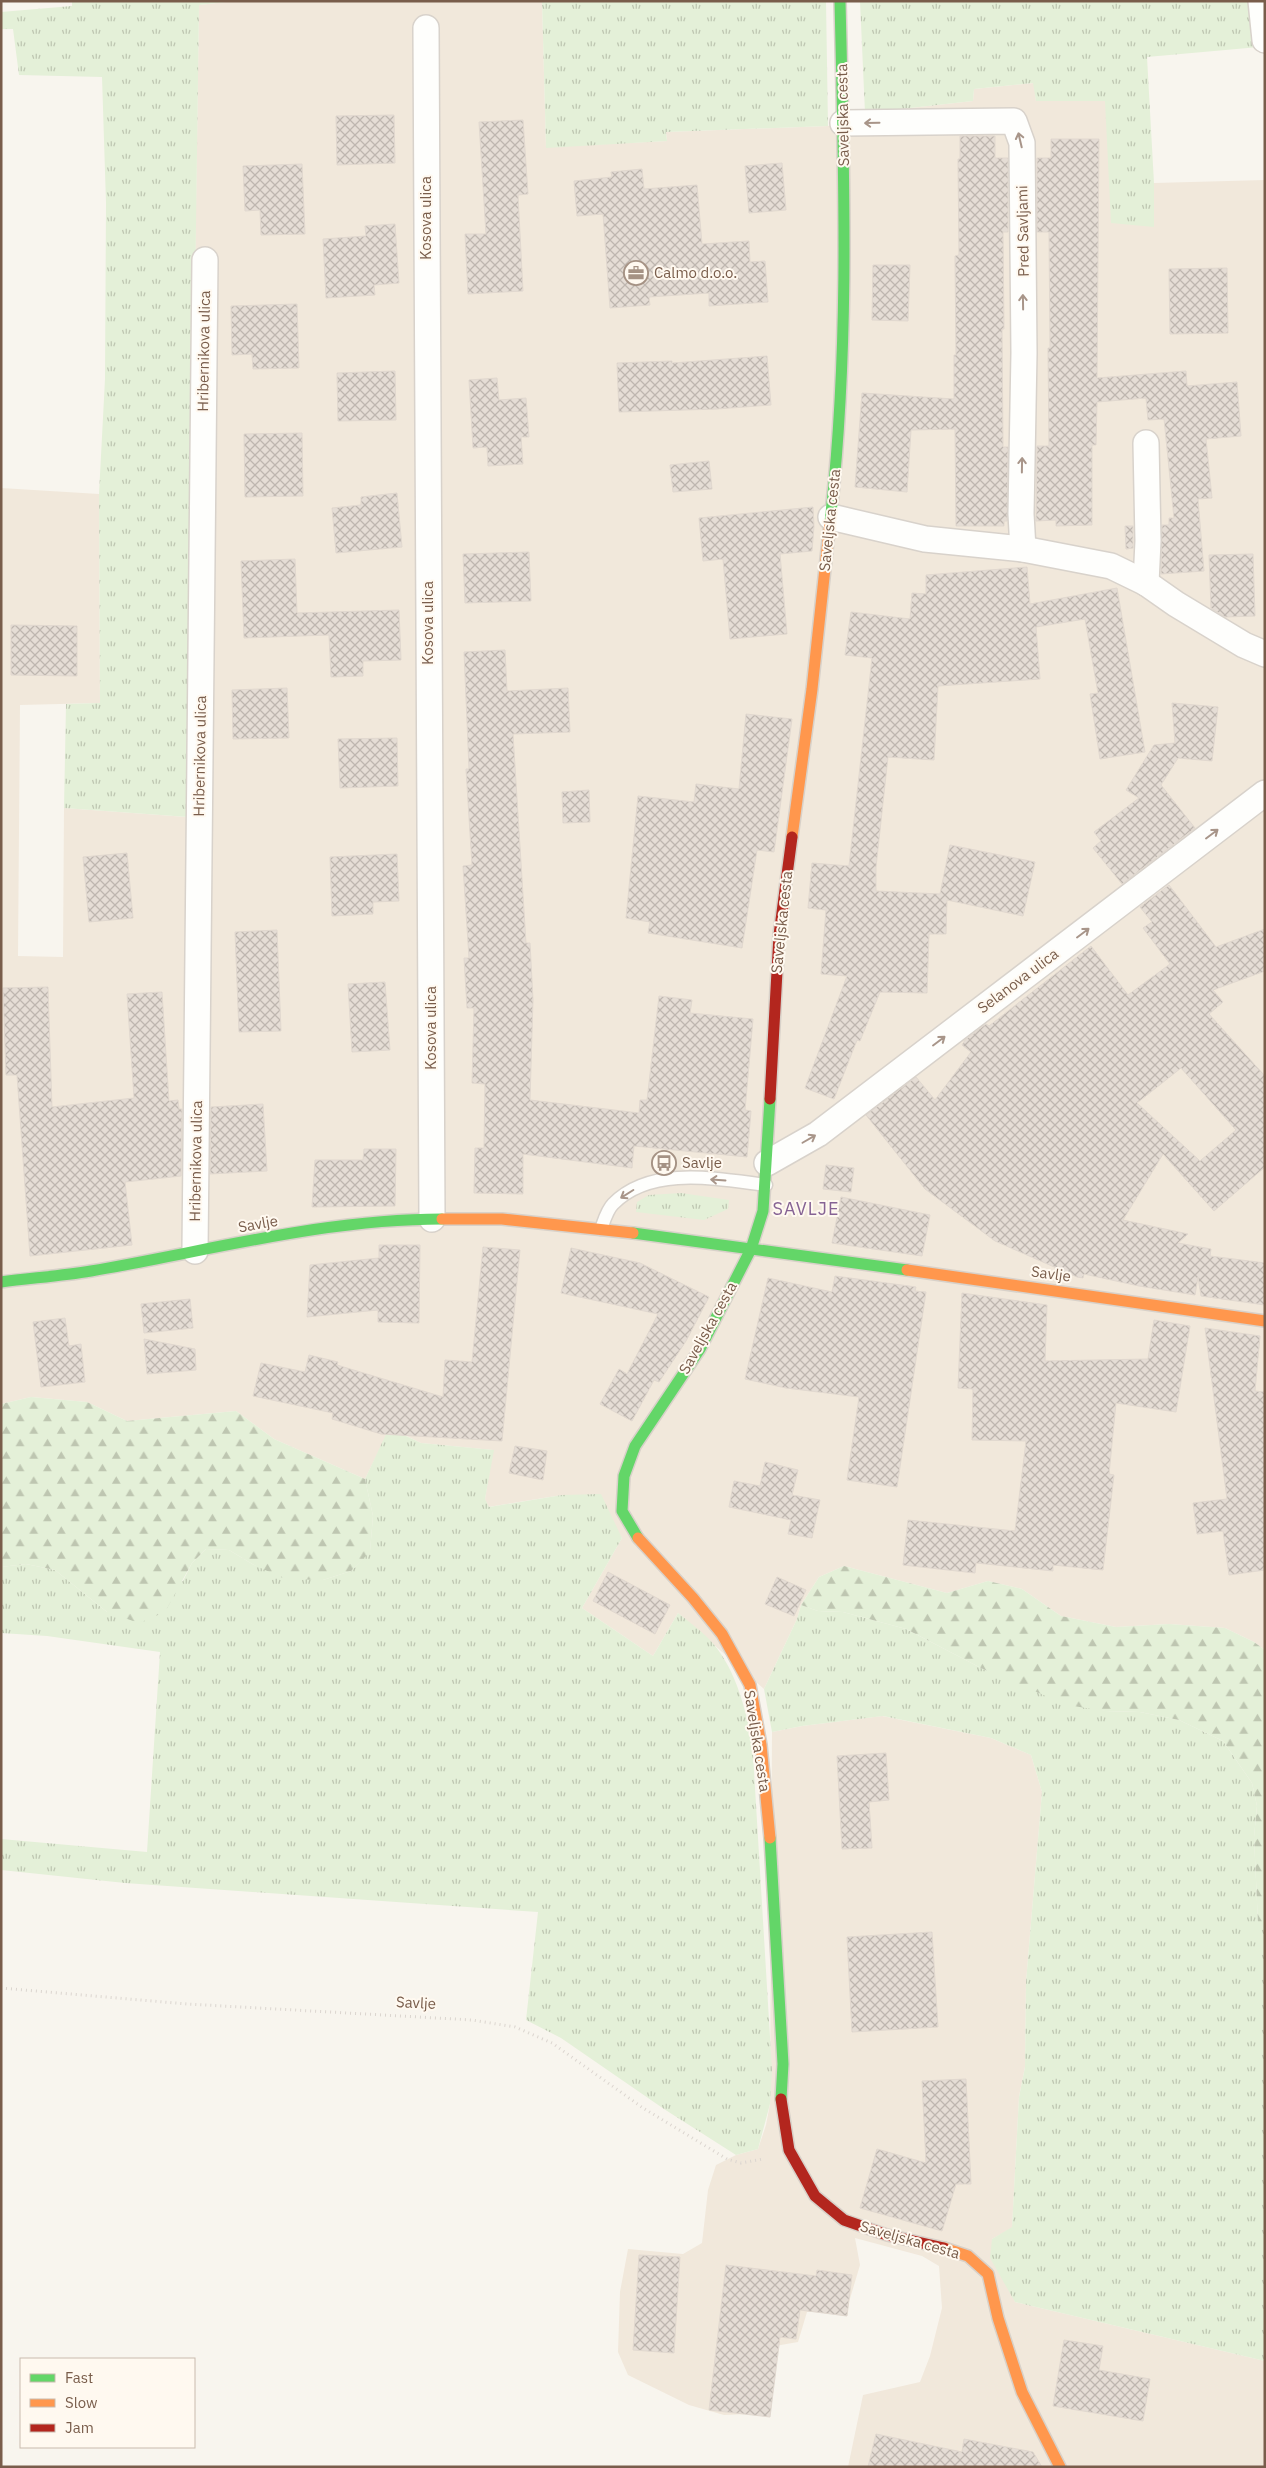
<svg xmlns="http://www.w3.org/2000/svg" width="1266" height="2468" viewBox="0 0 1266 2468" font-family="'IBM Plex Sans',sans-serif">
	<defs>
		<pattern id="grass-tufts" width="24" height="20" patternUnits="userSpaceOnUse" patternTransform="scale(1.25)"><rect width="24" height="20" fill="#e4f0d8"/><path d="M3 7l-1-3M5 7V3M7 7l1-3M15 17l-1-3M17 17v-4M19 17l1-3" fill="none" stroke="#bec6b1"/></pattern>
		<pattern id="forest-firs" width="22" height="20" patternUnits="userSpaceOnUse" patternTransform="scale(1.25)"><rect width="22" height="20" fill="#e4f0d8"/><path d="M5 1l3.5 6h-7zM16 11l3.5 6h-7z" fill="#bec6b1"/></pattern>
		<pattern id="building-cross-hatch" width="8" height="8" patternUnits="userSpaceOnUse" patternTransform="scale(1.25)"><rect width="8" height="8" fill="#e5ddd5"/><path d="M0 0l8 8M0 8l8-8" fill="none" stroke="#beb6af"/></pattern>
	</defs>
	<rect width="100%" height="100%" fill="#f8f5ee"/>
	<g fill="#f1e8db">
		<polygon points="235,1 542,1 546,147 667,141 666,132 828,126 865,113 973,101 974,89 1034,83 1036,101 1105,100 1154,227 1154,183 1265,180 1265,1650 1254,1642 1225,1628 1169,1624 1116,1627 1061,1616 1022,1589 988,1581 947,1593 844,1566 819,1577 801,1605 797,1619 764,1689 678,1613 653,1656 582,1608 622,1538 617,1531 562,1495 488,1507 485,1499 493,1450 421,1443 390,1428 365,1479 274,1439 236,1411 127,1421 87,1402 31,1397 1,1404 1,488 99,494 100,703 20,705 18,956 63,957 64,808 187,817 199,5"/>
		<polygon points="882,1716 991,1738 1031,1755 1042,1792 1026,1982 1025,2067 1019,2097 1012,2228 992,2239 1015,2302 1265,2361 1265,2467 848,2467 863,2395 920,2382 930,2356 942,2308 939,2266 922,2256 855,2238 860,2265 846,2312 807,2312 798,2342 775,2346 768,2413 724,2415 689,2405 628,2375 618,2352 620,2292 628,2249 683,2254 702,2243 708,2190 716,2165 736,2155 758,2149 766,2125 770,2104 772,1732 802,1726"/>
	</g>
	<g fill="url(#grass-tufts)">
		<polygon points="72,1 235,1 199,5 188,817 64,808 66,704 100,703 99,494 105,379 106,203 102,77 19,75 13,29 1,29 1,12 72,6"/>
		<polygon points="542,1 826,1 828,126 666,132 667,141 546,148"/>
		<polygon points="860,1 1255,1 1259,47 1147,57 1154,183 1154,227 1111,223 1105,101 1036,101 1033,83 974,89 973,101 865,113"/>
		<polygon points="681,1193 729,1200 728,1209 704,1220 636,1212 637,1202 649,1195"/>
		<path d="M 389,1428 L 421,1443 L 494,1450 L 485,1499 L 489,1507 L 562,1495 L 601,1494 L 622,1538 L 582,1608 L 653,1656 L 678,1613 C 688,1621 699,1629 708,1638 C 735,1666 743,1702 752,1738 L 772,2070 L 770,2104 L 758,2149 L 736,2155 L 664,2109 L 561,2038 L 526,2020 L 538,1912 L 125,1883 L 1,1870 L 1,1839 L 147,1852 L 160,1652 L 47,1636 L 1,1633 L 1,1567 L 26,1564 L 55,1570 L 107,1612 L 183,1581 L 192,1563 L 206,1549 L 229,1550 L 254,1565 L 323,1580 L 351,1571 L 370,1551 L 373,1516 L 365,1479 Z"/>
		<polygon points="801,1605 818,1611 843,1612 906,1629 983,1669 1105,1711 1140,1712 1179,1720 1223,1741 1252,1783 1257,1806 1254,1837 1258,1923 1265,1930 1265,2361 1015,2302 990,2258 992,2239 1012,2227 1019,2097 1025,2067 1026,1982 1042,1792 1031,1755 991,1738 883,1716 802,1726 772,1732 764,1689 797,1619"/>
	</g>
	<g fill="url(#forest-firs)">
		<polygon points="31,1397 87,1402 127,1421 236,1411 274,1439 365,1479 373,1516 370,1552 351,1571 323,1580 285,1579 254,1565 229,1550 206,1549 192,1563 165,1612 139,1623 107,1612 55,1570 26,1564 1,1567 1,1404"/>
		<polygon points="844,1566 947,1593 988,1581 1022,1589 1061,1616 1116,1627 1169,1624 1225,1628 1254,1642 1265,1650 1265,1930 1258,1924 1254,1837 1257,1806 1252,1783 1223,1741 1179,1720 1140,1712 1105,1711 1067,1705 983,1669 906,1629 843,1612 818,1611 801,1605 819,1577"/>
	</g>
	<g fill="url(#building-cross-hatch)" stroke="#e1d8cf" fill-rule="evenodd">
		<polygon points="394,115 395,163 337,165 336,116"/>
		<polygon points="523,120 528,194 518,195 523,291 468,294 465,234 486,234 479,122"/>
		<polygon points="960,136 995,136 995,158 1008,158 1008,232 1003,232 1004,329 1002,329 1003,447 1008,447 1007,521 1004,521 1004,526 956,526 955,429 911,430 907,492 855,487 862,393 954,399 954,355 956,355 955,256 959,255 958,159 960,159"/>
		<polygon points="1051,139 1099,139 1097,378 1186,371 1187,386 1237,382 1241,436 1206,439 1212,498 1198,499 1204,571 1161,574 1162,525 1169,525 1169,518 1174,518 1164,419 1148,420 1146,398 1097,402 1096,445 1092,445 1092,525 1056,526 1056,520 1036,521 1037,446 1049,446 1048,348 1050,348 1049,232 1037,232 1037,158 1051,158"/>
		<polygon points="782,163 786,210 749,213 745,166"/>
		<polygon points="302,164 305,234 261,235 260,210 245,211 243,166"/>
		<polygon points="642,169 644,189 697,185 702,244 749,241 750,262 765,261 768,302 709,306 709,293 649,297 650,305 610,308 603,214 577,216 574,181 612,177 611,172"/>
		<polygon points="395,224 399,283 374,285 375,295 326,298 323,239 366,236 365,226"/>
		<polygon points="873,265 910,265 908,321 872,320"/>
		<polygon points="1227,268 1228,333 1170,334 1169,269"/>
		<polygon points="297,304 299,368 253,369 252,354 232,355 231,306"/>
		<polygon points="767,356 771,405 717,409 619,412 617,363 672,361 672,363"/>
		<polygon points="395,371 396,420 338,421 337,373"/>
		<polygon points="497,378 499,400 526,398 529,437 521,437 523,464 488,466 487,447 473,448 469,380"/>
		<polygon points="302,433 303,496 245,497 244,434"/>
		<polygon points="709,461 712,489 673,492 670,465"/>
		<polygon points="397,493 402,547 336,553 332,508 361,505 361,497"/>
		<polygon points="813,507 814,526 812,551 780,554 787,634 730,639 723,559 703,561 699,518"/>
		<polygon points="1125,526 1133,526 1133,548 1126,549"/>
		<polygon points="529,552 531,601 465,603 463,554"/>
		<polygon points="1253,554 1255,616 1225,617 1211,608 1209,555"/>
		<polygon points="295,559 297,613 399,610 401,660 363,661 363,676 331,677 329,635 244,638 241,561"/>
		<polygon points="1027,567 1030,604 1117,588 1145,752 1100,759 1090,694 1098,693 1085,619 1036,627 1040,679 938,686 934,760 888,757 876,867 876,891 940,894 950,845 1035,862 1023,916 947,900 946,934 929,934 927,993 880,992 860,1041 857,1040 834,1099 805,1088 847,976 821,974 826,910 808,908 812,863 849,866 872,658 845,655 851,612 910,619 912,593 926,594 926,575"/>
		<polygon points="11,625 77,626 77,676 11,675"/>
		<polygon points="505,650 507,691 568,688 570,732 513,734 526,943 530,943 533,1000 530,1100 639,1113 640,1100 647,1100 659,996 692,1000 690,1013 753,1019 745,1110 751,1111 747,1157 634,1146 632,1168 523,1154 523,1194 474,1193 475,1148 484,1148 485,1084 472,1083 474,1008 467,1008 464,958 469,958 463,866 472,865 466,769 469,769 464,652"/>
		<polygon points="287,688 289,738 233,739 232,690"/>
		<polygon points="1172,703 1218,707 1212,761 1178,758 1161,785 1195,828 1122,884 1093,848 1101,841 1094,832 1139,798 1126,790 1154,745 1175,743"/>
		<polygon points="746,714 792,719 774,852 757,850 742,948 648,933 650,922 626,918 638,796 694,802 696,784 739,789"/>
		<polygon points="397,738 398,786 340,788 338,739"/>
		<polygon points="589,790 590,822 563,823 562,792"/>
		<polygon points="127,853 133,918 89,922 83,857"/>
		<polygon points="397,854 399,901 373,902 373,914 332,916 330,857"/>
		<path d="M 1169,885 L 1216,947 L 1265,929 L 1265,971 L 1213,990 L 1223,1002 L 1209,1014 L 1265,1076 L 1265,1167 L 1214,1211 L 1163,1154 L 1123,1220 L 1188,1234 L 1178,1243 L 1211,1249 L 1210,1256 L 1265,1263 L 1265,1305 L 1201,1296 L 1198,1277 L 1195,1295 L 1139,1286 L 1084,1274 L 1083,1278 L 1077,1277 L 995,1241 L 925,1189 L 866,1115 L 916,1077 L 935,1100 L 971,1052 L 962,1045 L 965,1040 L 986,1024 L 989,1026 L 1091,946 L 1128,995 L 1170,964 L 1143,928 L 1152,922 L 1140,907 ZM 1181,1068 L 1236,1130 L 1200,1161 L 1137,1103 Z"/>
		<polygon points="277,930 281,1031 239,1032 235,932"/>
		<polygon points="385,982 390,1050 352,1052 348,984"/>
		<polygon points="48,987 52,1107 134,1098 127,994 162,992 169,1101 178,1100 179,1109 182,1109 181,1176 125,1182 132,1245 30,1256 17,1075 6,1075 3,988"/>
		<polygon points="263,1104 267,1171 210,1174 211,1107"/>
		<polygon points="364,1149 396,1149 395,1206 312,1207 315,1160 363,1160"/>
		<polygon points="826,1165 854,1168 851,1192 823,1189"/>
		<polygon points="841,1197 930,1215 922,1256 832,1243"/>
		<polygon points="379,1245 420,1245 419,1323 378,1322 378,1310 307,1317 310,1265 379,1258"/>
		<polygon points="483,1247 520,1250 502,1441 381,1434 332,1419 333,1413 253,1396 261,1363 305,1372 309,1355 338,1362 337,1365 443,1397 445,1360 472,1362"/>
		<polygon points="571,1248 640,1263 709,1297 686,1341 659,1382 654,1380 632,1421 600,1404 619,1369 627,1374 658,1314 561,1293"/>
		<polygon points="835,1276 916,1287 915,1291 926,1292 897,1487 847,1480 859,1397 786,1388 745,1379 768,1278 832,1292"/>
		<polygon points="962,1293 1047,1305 1045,1361 1148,1359 1154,1320 1190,1326 1176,1412 1116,1403 1109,1474 1114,1475 1103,1570 1053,1565 1053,1571 976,1563 975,1573 903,1565 908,1520 1015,1531 1026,1441 972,1440 973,1389 958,1388"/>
		<polygon points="190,1299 193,1328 144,1333 141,1304"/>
		<polygon points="65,1318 69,1346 81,1344 85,1382 41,1387 33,1322"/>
		<polygon points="1205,1328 1260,1336 1255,1391 1265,1392 1265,1570 1229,1575 1223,1531 1197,1534 1193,1503 1227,1499"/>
		<polygon points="144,1339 195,1349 196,1370 147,1374"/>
		<polygon points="515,1446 547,1451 543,1480 509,1473"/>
		<polygon points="765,1462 798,1470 792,1495 820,1500 812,1538 788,1534 791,1520 729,1507 734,1481 760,1486"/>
		<polygon points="608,1572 670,1605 655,1634 593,1601"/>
		<polygon points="777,1577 806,1590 794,1616 765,1604"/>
		<polygon points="886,1753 889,1800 869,1802 872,1848 842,1849 837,1756"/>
		<polygon points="932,1932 938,2027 852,2032 847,1937"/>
		<polygon points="966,2079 971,2184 956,2184 942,2231 860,2208 877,2149 926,2163 922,2081"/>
		<polygon points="639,2255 680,2257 674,2353 633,2350"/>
		<polygon points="726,2265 816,2276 817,2270 852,2275 847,2316 800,2310 796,2339 780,2337 770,2417 709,2410"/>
		<polygon points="1064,2340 1103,2346 1099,2370 1150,2379 1143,2421 1053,2406"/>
		<polygon points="876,2434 962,2452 964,2439 1033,2452 1042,2467 868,2467"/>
	</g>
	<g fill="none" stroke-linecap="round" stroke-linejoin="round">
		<defs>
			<path id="lane" d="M 601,1229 C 604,1221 607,1210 613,1204 C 651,1165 718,1179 766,1185"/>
			<g id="street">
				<polyline points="1261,1 1265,40"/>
				<polyline points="426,28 432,1219"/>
				<polyline points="843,123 1014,121 1022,143 1024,353 1021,514 1023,549"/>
				<polyline points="831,517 925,539 1023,549 1111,566 1146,583 1176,604 1244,645 1265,654"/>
				<polyline points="1146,583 1148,541 1146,443"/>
				<polyline points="767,1163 818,1134 1265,793"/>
				<polyline points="195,1251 205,260"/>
			</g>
			<g id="fast">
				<path d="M 830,522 C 850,349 844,175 840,1"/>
				<polyline points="633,1233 907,1270"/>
				<path d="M 1,1282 C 31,1278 61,1276 91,1271 C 208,1251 324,1219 442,1219"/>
				<polyline points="638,1538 622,1511 624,1476 635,1446 700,1349 751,1249 763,1211 770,1099"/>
				<polyline points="770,1838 783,2064 781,2099"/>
			</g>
			<g id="slow">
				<polyline points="792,837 812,689 830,522"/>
				<polyline points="442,1219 502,1219 633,1233"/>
				<polyline points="907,1270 1265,1321"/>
				<polyline points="638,1538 693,1598 722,1634 750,1685 761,1745 770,1838"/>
				<polyline points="944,2248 968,2256 988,2274 998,2318 1022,2392 1060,2467"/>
			</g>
			<g id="jam">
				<polyline points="770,1099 779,935 792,837"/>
				<polyline points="781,2099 789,2150 815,2196 844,2220 887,2235 944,2248"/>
			</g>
		</defs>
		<use href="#lane" stroke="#d8d2cb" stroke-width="15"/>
		<use href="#street" stroke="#d8d2cb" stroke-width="28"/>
		<use href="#fast" stroke="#d8d1c9" stroke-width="14"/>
		<use href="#slow" stroke="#d8d1c9" stroke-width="14"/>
		<use href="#jam" stroke="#d8d1c9" stroke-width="14"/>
		<polyline stroke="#dbd5cf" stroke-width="3" stroke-dasharray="1 4" stroke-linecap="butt" points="1,1988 187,2004 472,2020 515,2027 552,2043 643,2108 727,2159 741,2163 763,2159"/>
		<use href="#lane" stroke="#fefefc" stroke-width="12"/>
		<use href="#street" stroke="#fefefc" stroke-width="25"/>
		<use href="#fast" stroke="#63d668" stroke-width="11"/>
		<use href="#slow" stroke="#ff974d" stroke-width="11"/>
		<use href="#jam" stroke="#b3261e" stroke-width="11"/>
	</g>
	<defs><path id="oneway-shaft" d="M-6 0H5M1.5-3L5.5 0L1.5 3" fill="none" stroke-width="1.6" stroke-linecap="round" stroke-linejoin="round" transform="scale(1.25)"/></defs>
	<g stroke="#a89589">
		<use href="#oneway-shaft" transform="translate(872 123) rotate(179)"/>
		<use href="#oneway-shaft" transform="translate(1020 140) rotate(-103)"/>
		<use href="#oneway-shaft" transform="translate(1023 302) rotate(-91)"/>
		<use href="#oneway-shaft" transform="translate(1022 465) rotate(-89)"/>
		<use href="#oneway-shaft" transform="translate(1212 834) rotate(-37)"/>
		<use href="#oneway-shaft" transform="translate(1083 933) rotate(-37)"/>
		<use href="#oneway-shaft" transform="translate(939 1041) rotate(-37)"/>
		<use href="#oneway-shaft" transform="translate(809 1139) rotate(-30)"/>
		<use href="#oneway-shaft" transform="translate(718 1180) rotate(-176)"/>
		<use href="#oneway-shaft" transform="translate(627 1194) rotate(148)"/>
	</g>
	<defs>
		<symbol id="office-ring" viewBox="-11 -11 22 22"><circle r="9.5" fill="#fff9f0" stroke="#a59284" stroke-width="1.5"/><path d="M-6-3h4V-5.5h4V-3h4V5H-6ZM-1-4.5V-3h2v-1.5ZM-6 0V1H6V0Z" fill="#a59284"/></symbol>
		<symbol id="bus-ring" viewBox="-11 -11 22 22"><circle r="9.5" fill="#fff9f0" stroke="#a59284" stroke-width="1.5"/><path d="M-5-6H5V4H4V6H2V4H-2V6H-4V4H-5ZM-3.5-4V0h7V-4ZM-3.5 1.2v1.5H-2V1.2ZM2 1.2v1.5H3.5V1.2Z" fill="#a59284"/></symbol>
	</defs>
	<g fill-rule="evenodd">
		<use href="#office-ring" x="622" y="259" width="28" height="28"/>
		<use href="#bus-ring" x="650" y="1149" width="28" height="28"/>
	</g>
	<g text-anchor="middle" stroke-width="4" stroke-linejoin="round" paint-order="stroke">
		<g font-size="15" fill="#795d4b" stroke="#fff9f0">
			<text transform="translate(843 115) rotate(-91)" y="5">Saveljska cesta</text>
			<text transform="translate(426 218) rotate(-90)" y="5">Kosova ulica</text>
			<text transform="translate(1023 231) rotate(-91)" y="5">Pred Savljami</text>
			<text transform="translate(204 351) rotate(-89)" y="5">Hribernikova ulica</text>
			<text transform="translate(830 520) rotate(-84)" y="5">Saveljska cesta</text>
			<text transform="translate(428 623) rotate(-90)" y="5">Kosova ulica</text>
			<text transform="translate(200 756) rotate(-89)" y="5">Hribernikova ulica</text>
			<text transform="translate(782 922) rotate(-84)" y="5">Saveljska cesta</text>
			<text transform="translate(1018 981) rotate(-37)" y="5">Selanova ulica</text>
			<text transform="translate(431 1028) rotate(-90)" y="5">Kosova ulica</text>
			<text transform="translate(196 1161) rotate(-89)" y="5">Hribernikova ulica</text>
			<text transform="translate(258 1224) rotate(-10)" y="5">Savlje</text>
			<text transform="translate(1051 1274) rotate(8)" y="5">Savlje</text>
			<text transform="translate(708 1328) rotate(-61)" y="5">Saveljska cesta</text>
			<text transform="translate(757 1741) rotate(81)" y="5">Saveljska cesta</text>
			<text transform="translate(416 2003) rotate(3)" y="5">Savlje</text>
			<text transform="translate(910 2240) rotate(16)" y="5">Saveljska cesta</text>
		</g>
		<g font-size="15" fill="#795d4b" stroke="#fff9f0" text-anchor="start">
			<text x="654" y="278">Calmo d.o.o.</text>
			<text x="682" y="1168">Savlje</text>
		</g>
		<g font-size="18" letter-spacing="1" fill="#866394" stroke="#fff9f0">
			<text x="806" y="1215">SAVLJE</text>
		</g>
	</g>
	<rect width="1266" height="2468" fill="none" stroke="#795d4b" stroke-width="5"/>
	<rect x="20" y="2358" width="175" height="90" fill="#fff9f0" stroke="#c9bbae"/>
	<rect x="30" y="2374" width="25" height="8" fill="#63d668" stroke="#c9bbae"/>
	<text x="65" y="2383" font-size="15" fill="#795d4b">Fast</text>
	<rect x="30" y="2399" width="25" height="8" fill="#ff974d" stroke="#c9bbae"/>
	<text x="65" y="2408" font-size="15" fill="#795d4b">Slow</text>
	<rect x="30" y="2424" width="25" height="8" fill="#b3261e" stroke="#c9bbae"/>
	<text x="65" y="2433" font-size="15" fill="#795d4b">Jam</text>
</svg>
